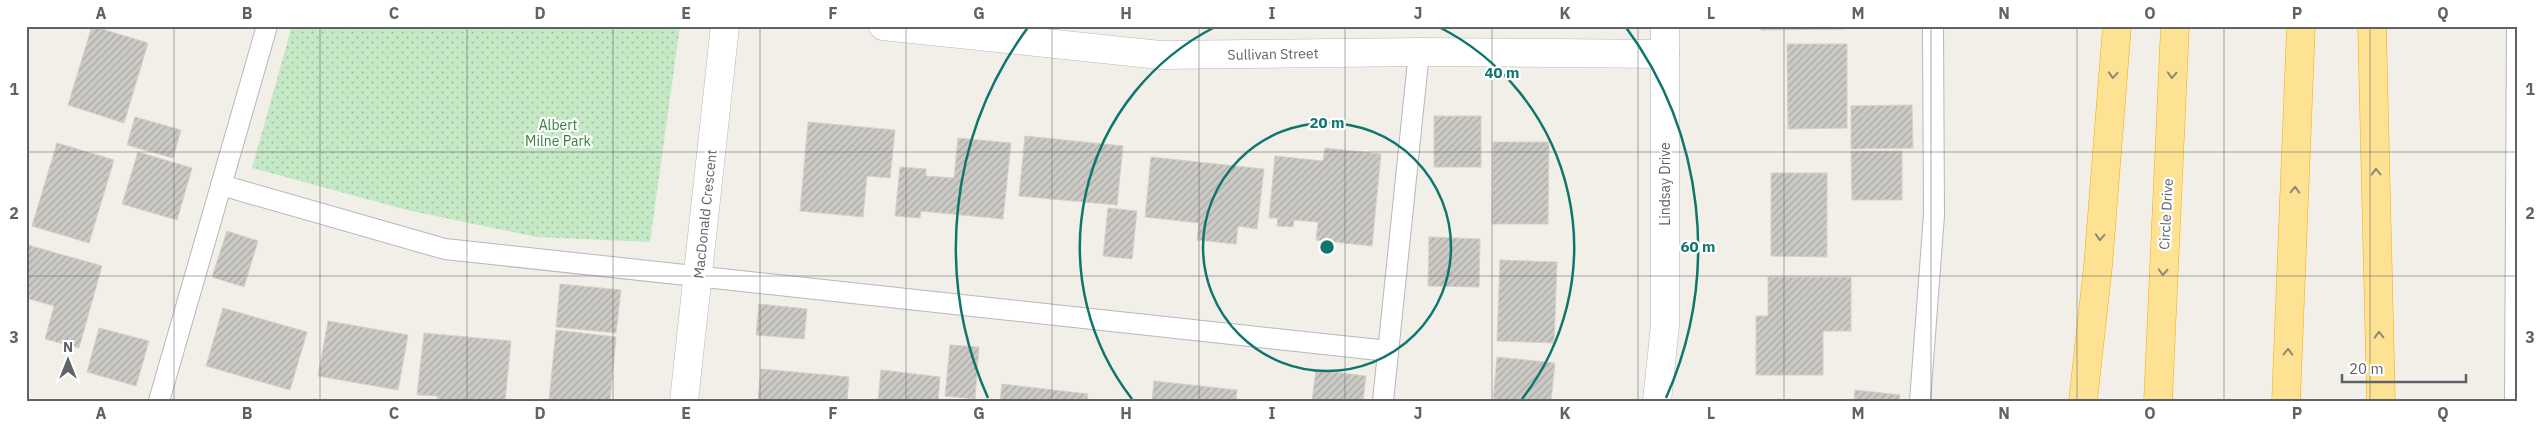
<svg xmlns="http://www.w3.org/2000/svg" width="2544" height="427" viewBox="0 0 2544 427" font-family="'IBM Plex Sans',sans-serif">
	<defs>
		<pattern id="grass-dots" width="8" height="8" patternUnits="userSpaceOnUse" patternTransform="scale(1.25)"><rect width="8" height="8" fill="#c5e8c5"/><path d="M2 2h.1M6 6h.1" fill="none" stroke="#a3c0a4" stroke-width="1.8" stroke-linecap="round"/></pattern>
		<pattern id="building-hatch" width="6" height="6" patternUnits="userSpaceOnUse" patternTransform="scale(1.25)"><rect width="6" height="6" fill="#cccac5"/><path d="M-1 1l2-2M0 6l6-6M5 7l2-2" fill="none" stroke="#a9a8a4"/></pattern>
	</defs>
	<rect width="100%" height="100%" fill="#f1efe8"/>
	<polygon fill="url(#grass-dots)" points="292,26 680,26 650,242 537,237 407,210 252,168"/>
	<g fill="url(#building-hatch)" stroke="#d6d1c6">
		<polygon points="92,26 148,43 124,123 68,105"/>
		<polygon points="1761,26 1845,26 1845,29 1761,30"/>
		<polygon points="1787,44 1847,44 1847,128 1788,129"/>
		<polygon points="1912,105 1913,148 1851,149 1851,106"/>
		<rect x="1434" y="116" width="47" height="51"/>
		<polygon points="135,117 181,130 173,158 127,145"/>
		<polygon points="808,122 895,130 890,178 867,176 863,217 800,211"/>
		<polygon points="1025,136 1123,146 1117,205 1019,196"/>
		<polygon points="958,138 1011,143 1003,219 921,211 920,218 895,216 900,167 926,169 926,176 954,178"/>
		<polygon points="1493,142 1549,142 1548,224 1492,224"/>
		<polygon points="57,143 114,160 89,243 32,226"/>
		<polygon points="1325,148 1381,154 1372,246 1316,240 1318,222 1294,220 1293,227 1277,226 1278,218 1269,218 1275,156 1323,161"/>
		<polygon points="1851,151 1902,151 1902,200 1852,200"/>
		<polygon points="138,152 192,168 177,220 122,204"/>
		<polygon points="1151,157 1264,169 1257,229 1238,226 1236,244 1197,240 1199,223 1145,217"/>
		<polygon points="1771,173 1827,173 1827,257 1771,256"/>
		<polygon points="1108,208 1137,211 1132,259 1103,256"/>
		<polygon points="227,231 258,241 244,287 212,277"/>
		<polygon points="1429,237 1480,239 1479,287 1428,286"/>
		<polygon points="28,245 102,266 79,348 45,339 54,306 26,298"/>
		<polygon points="1500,260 1557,262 1554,343 1497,341"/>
		<polygon points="1768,277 1851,277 1851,331 1823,331 1823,375 1756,375 1756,316 1768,316"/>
		<polygon points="560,284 621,290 616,333 556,327"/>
		<polygon points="759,304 807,309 804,339 756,335"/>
		<polygon points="223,308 307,332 290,390 206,366"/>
		<polygon points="328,321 408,335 398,390 318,376"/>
		<polygon points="99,328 149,341 136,386 87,372"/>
		<polygon points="556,330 616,337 610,401 549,401"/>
		<polygon points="424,333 511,341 505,401 437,401 438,396 417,395"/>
		<polygon points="950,345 979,347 975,399 945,396"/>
		<polygon points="1497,357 1555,363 1551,401 1493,401"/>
		<polygon points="761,369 849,377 847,401 758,401"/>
		<polygon points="881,370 940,377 938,401 878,401"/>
		<polygon points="1316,370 1366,376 1363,401 1312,401"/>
		<polygon points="1154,381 1237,390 1236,401 1152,401"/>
		<polygon points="1002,384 1088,394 1087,401 1000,401"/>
		<polygon points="1855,390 1900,395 1899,401 1854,401"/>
	</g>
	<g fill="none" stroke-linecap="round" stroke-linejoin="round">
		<defs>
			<g id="lane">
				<polyline points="221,185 445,249 1388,351"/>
				<polyline points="159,401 267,26"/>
				<polyline points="1383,401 1419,52"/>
				<polyline points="1920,401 1934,215 1933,26"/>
				<polyline points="2515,401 2517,26"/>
			</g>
			<g id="street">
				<polyline points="883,26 1160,55 1419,52 1665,54"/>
				<polyline points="684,401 725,26"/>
				<polyline points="1657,401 1665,326 1665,26"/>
			</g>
			<g id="highway">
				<polyline points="2372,26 2381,401"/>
				<polyline points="2083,401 2098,266 2117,26"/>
				<polyline points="2158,401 2175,26"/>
				<polyline points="2286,401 2301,26"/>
			</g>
		</defs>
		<use href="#lane" stroke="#b5b8bc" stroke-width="22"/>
		<use href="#street" stroke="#b5b8bc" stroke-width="29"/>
		<use href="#highway" stroke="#f9ab00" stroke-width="29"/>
		<use href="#lane" stroke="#fff" stroke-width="20"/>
		<use href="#street" stroke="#fff" stroke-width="28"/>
		<use href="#highway" stroke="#fde293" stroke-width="28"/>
	</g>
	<defs><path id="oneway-chevron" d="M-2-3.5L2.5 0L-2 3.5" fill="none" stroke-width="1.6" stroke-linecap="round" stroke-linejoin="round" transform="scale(1.25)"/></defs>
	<g stroke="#8e8975">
		<use href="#oneway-chevron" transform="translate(2113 75) rotate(94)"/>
		<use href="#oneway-chevron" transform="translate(2172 75) rotate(93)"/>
		<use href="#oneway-chevron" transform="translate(2376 172) rotate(-91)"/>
		<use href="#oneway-chevron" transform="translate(2295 190) rotate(-88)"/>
		<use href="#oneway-chevron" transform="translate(2100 237) rotate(94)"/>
		<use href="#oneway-chevron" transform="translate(2163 272) rotate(93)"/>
		<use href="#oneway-chevron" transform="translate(2379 335) rotate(-91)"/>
		<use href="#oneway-chevron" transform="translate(2288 352) rotate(-88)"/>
	</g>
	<path fill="none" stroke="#5f6368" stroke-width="1" stroke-opacity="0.55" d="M 174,26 L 174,401M 320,26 L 320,401M 467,26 L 467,401M 613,26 L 613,401M 760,26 L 760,401M 906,26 L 906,401M 1052,26 L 1052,401M 1199,26 L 1199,401M 1345,26 L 1345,401M 1492,26 L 1492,401M 1638,26 L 1638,401M 1784,26 L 1784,401M 1931,26 L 1931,401M 2077,26 L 2077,401M 2224,26 L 2224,401M 2370,26 L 2370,401M 26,152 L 2518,152M 26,276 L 2518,276"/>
	<g fill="none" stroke="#0f766e" stroke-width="2.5">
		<circle cx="1327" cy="247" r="124"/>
		<path d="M1132 399A247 247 0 0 1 1215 27M1439 27A247 247 0 0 1 1522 399"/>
		<path d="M988 398A371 371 0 0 1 1029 26M1625 26A371 371 0 0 1 1666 398"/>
	</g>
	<g text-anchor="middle" stroke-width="4.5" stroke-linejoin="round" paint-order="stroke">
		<g font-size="14" fill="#5f6368" stroke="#fff">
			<text transform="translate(1273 54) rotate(-1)" y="5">Sullivan Street</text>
			<text transform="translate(1665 184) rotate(-90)" y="5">Lindsay Drive</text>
			<text transform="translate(705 214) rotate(-84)" y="5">MacDonald Crescent</text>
			<text transform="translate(2166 214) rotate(-87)" y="5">Circle Drive</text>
		</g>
		<g font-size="14" fill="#348238" stroke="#fff">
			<text x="558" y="130">Albert<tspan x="558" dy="16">Milne Park</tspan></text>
		</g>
	</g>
	<circle cx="1327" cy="247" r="8" fill="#0f766e" stroke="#fff" stroke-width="2.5"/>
	<g font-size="15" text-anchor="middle" font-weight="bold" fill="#0f766e" stroke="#fff" stroke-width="4.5" stroke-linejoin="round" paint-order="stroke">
		<text x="1502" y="78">40 m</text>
		<text x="1327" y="128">20 m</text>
		<text x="1698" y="252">60 m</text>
	</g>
	<rect width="2544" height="427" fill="none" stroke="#ffffff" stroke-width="55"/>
	<g transform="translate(68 360)" stroke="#ffffff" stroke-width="4" paint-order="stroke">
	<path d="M0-4L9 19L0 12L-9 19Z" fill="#5f6368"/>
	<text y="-8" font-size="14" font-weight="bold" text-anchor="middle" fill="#5f6368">N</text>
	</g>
	<path d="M2342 374v8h124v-8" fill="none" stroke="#5f6368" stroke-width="2.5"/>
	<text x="2349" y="374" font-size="15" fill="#5f6368" stroke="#ffffff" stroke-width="4" paint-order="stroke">20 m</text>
	<rect x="28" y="28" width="2488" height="372" fill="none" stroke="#5f6368" stroke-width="2"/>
	<g font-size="16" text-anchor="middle" font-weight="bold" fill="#5f6368">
		<text x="101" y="19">A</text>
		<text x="247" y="19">B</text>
		<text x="394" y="19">C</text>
		<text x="540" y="19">D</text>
		<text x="686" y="19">E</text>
		<text x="833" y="19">F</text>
		<text x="979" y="19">G</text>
		<text x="1126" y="19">H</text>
		<text x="1272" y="19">I</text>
		<text x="1418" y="19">J</text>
		<text x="1565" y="19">K</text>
		<text x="1711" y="19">L</text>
		<text x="1858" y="19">M</text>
		<text x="2004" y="19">N</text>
		<text x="2150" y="19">O</text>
		<text x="2297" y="19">P</text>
		<text x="2443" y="19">Q</text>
		<text x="14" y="95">1</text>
		<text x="2530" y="95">1</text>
		<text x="14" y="219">2</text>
		<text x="2530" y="219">2</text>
		<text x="14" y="343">3</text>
		<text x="2530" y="343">3</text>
		<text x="101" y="419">A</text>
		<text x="247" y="419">B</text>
		<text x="394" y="419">C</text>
		<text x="540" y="419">D</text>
		<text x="686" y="419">E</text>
		<text x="833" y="419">F</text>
		<text x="979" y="419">G</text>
		<text x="1126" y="419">H</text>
		<text x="1272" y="419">I</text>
		<text x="1418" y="419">J</text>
		<text x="1565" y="419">K</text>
		<text x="1711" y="419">L</text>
		<text x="1858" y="419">M</text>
		<text x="2004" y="419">N</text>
		<text x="2150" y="419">O</text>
		<text x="2297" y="419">P</text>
		<text x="2443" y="419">Q</text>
	</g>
</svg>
